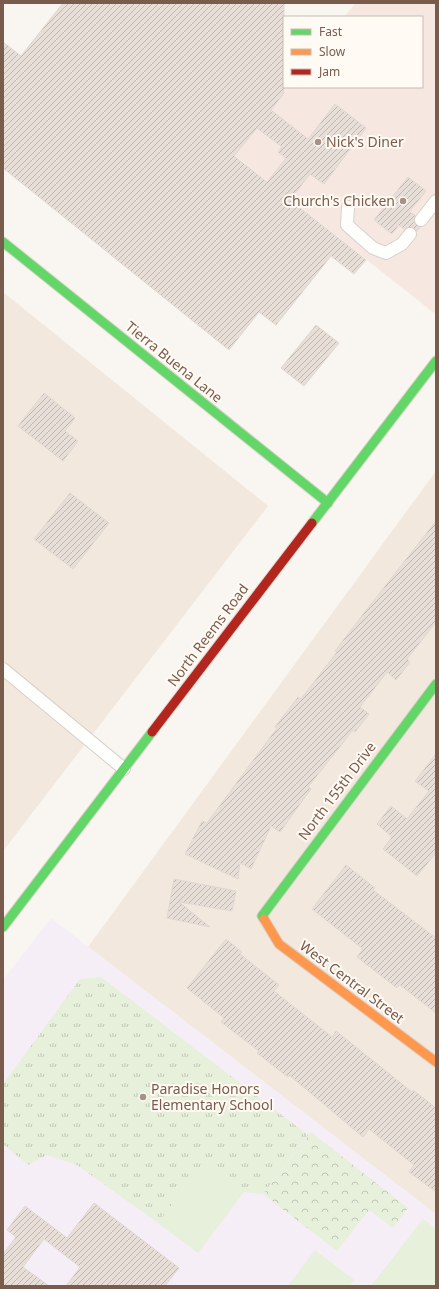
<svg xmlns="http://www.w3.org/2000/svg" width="439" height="1289" viewBox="0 0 439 1289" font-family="'Noto Sans',sans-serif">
	<defs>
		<pattern id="grass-tufts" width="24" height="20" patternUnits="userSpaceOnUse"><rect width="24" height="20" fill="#e7f0db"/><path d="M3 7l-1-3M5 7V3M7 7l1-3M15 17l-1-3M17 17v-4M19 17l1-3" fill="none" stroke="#c0c6b4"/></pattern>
		<pattern id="forest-crowns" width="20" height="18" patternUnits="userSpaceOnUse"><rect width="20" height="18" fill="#e7f0db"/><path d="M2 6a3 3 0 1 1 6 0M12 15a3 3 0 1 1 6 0" fill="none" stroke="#c0c6b4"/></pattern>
		<pattern id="building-hatch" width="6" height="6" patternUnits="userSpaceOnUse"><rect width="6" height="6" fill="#e6ded7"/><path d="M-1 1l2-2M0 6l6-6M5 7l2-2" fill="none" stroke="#bfb7b1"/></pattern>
	</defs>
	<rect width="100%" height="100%" fill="#f9f5f0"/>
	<g fill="#f2e8de">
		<polygon points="3,292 268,506 3,851"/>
		<polygon points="436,471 436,1215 88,947"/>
	</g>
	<polygon fill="#f6e8e1" points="356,3 436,3 436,310 434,313 234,155 288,87 422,87 422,17 344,17"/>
	<polygon fill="#f6eef6" points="51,918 436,1214 436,1286 3,1286 3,980"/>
	<polygon fill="url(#grass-tufts)" points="101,977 308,1135 263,1194 244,1192 204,1162 158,1223 77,1165 47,1155 28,1165 3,1144 3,1084 80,979"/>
	<polygon fill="url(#forest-crowns)" points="311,1132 408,1208 393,1228 369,1210 337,1251 263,1194"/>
	<g fill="#e7f0db">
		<polygon points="204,1162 244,1192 198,1253 158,1223"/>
		<polygon points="423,1219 436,1229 436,1286 371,1286"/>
		<polygon points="315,1250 354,1280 350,1286 288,1286"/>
	</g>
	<g fill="url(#building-hatch)" stroke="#e2d8d2" fill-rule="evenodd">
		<path d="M 63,3 L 284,3 L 284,93 L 271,110 L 308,139 L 335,104 L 366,128 L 324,184 L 310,174 L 290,200 L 366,260 L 354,274 L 331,256 L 276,325 L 259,312 L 229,350 L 3,168 L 3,42 L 21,56 ZM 257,128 L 282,147 L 278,152 L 286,158 L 267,182 L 234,156 Z"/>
		<polygon points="408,177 426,191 409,212 415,215 414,223 420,227 417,231 412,227 404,229 399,225 392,234 374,220"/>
		<polygon points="316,325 339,343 304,386 281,368"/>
		<polygon points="44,393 75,418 65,431 78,441 63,461 18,426"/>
		<polygon points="70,493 109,523 73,569 34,539"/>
		<polygon points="436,521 436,622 407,659 410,662 396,680 387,672 360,707 369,714 355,732 353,730 308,787 311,789 280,832 271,826 251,869 240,863 238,879 185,854 202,821 207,823 277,728 275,727 298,697 301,699 337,652 335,651 364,613"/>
		<polygon points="436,754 436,853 417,876 383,849 392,837 377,824 391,806 407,819 429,791 415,781"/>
		<polygon points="346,865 375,888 373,890 436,938 436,1013 400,985 397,988 357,957 363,949 312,909"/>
		<polygon points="174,879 236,891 232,911 179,902 210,927 167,918"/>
		<polygon points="226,939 242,952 240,954 279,985 274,991 332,1037 336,1031 412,1092 413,1090 436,1108 436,1192 409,1172 414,1165 369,1129 363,1137 289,1075 288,1077 257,1053 259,1051 221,1022 224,1018 187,988"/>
		<polygon points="94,1203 179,1268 165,1286 66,1286 80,1267 44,1239 23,1267 49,1286 3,1286 3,1254 16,1237 7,1230 25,1206 67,1238"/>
	</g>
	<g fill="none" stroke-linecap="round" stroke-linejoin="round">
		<defs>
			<g id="lane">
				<polyline points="348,207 347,225 373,248 386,253 402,244 410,234"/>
				<polyline points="421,220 436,201"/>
				<polyline points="3,669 124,769"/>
			</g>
			<g id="fast">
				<polyline points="3,242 328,503"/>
				<polyline points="312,523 436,361"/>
				<polyline points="264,919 262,916 436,684"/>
				<polyline points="3,927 152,732"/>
			</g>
			<polyline id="slow" points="264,919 279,944 436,1062"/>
			<polyline id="jam" points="152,732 312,523"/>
		</defs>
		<use href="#lane" stroke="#d7d1cb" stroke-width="14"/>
		<use href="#fast" stroke="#d9d2cb" stroke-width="11"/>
		<use href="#slow" stroke="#d9d2cb" stroke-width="11"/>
		<use href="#jam" stroke="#d9d2cb" stroke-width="11"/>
		<use href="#lane" stroke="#fefefd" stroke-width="12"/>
		<use href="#fast" stroke="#63d668" stroke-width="9"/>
		<use href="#slow" stroke="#ff974d" stroke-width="9"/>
		<use href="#jam" stroke="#b3261e" stroke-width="9"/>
	</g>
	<g fill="#a69286" stroke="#fffaf3" stroke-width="1.5">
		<circle cx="318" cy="142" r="4"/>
		<circle cx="403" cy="201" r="4"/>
		<circle cx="143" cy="1097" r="4"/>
	</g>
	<g text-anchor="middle" stroke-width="4" stroke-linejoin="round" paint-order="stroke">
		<g font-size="14" fill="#7a5c4d" stroke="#fffaf3" text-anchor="start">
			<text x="326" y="147">Nick's Diner</text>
			<text x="395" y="206" text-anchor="end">Church's Chicken</text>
			<text x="151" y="1094">Paradise Honors<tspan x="151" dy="16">Elementary School</tspan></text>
		</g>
		<g font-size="14" fill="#7a5c4d" stroke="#fffaf3">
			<text transform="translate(174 362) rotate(39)" y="5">Tierra Buena Lane</text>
			<text transform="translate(208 635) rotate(-53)" y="5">North Reems Road</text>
			<text transform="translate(337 791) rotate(-53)" y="5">North 155th Drive</text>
			<text transform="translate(352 982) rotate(37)" y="5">West Central Street</text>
		</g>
	</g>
	<rect width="439" height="1289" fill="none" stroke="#7a5c4d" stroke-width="8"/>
	<rect x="283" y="16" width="140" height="72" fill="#fffaf3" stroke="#cabbb1"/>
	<rect x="291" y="29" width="20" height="6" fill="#63d668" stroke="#cabbb1"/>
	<text x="319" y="36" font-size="12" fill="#7a5c4d">Fast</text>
	<rect x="291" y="49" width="20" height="6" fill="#ff974d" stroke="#cabbb1"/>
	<text x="319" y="56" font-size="12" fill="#7a5c4d">Slow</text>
	<rect x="291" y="69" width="20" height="6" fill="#b3261e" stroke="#cabbb1"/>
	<text x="319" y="76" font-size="12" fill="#7a5c4d">Jam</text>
</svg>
